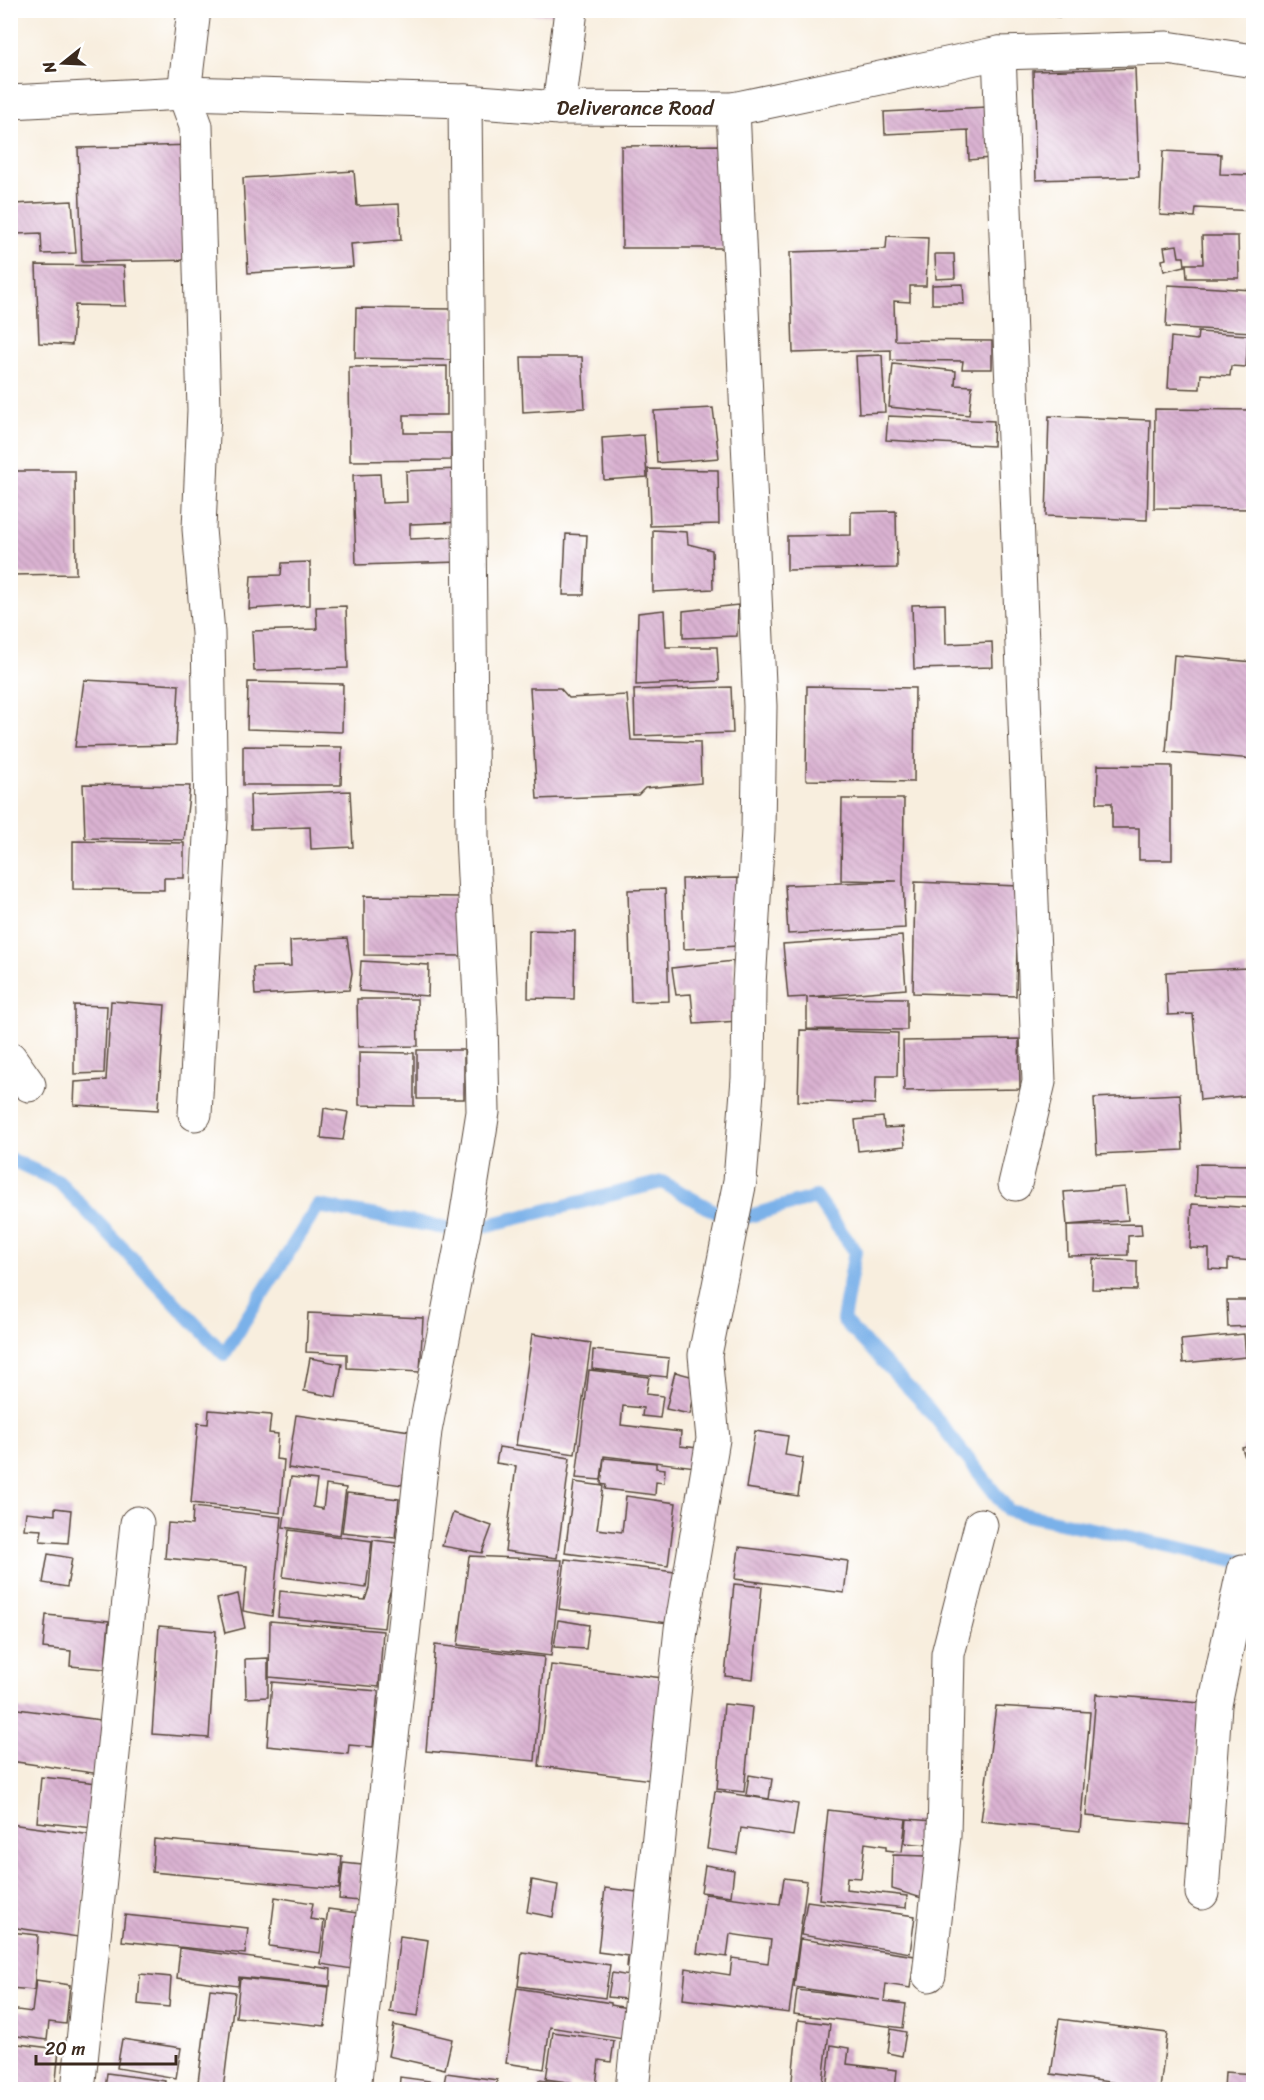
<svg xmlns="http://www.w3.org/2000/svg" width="1264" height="2100" viewBox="0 0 1264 2100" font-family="Sriracha,sans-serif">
	<defs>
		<pattern id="building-back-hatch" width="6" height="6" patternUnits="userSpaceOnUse" patternTransform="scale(1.5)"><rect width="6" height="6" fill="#dab2d2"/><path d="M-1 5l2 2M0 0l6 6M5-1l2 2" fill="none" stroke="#bc99b4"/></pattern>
	</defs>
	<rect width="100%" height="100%" fill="#fff"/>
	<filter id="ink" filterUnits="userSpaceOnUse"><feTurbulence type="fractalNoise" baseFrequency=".0167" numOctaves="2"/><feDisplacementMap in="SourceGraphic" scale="12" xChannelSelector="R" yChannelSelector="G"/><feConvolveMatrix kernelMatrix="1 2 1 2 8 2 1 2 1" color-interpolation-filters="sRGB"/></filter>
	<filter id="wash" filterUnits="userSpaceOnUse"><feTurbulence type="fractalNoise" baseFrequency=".008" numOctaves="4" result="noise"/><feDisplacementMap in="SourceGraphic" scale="24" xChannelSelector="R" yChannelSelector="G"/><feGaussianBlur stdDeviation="1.35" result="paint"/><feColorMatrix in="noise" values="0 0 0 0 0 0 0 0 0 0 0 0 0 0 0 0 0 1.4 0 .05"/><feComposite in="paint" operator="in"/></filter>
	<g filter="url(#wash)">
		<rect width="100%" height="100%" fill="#f8eede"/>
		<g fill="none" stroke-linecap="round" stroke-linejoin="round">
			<polyline stroke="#7ab1e9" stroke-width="14" points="10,1159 59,1182 224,1354 318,1206 464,1231 662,1182 732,1221 816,1197 855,1251 843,1320 927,1407 1009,1511 1249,1563"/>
		</g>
		<g id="blocks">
			<g fill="url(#building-back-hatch)">
				<polygon points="521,10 570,10 570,15 521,14"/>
				<polygon points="1012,10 1061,10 1060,17 1012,12"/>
				<polygon points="1135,68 1139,177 1036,180 1033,71"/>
				<polygon points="987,107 990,158 969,160 968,130 885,134 884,112"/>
				<polygon points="195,145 198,260 82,262 78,148"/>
				<polygon points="727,145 727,248 622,248 621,146"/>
				<polygon points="1163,151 1221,154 1220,174 1254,175 1254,211 1196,208 1195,217 1160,215"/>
				<polygon points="354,171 357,206 399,204 401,240 351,244 353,267 248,273 243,178"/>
				<polygon points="72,201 76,253 42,254 41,233 16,234 14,204"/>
				<polygon points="887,236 928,238 926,286 910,286 910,302 894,301 895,340 992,341 992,369 962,369 963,361 891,360 891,350 793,353 790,252 886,249"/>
				<polygon points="1202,236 1238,236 1239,278 1187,278 1186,264 1203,264"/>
				<polygon points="1177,245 1179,257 1184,257 1185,266 1164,271 1162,260 1166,259 1164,247"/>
				<polygon points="935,254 954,254 955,278 936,279"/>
				<polygon points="36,265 124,266 126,306 75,305 72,345 39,343"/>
				<polygon points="963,284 964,304 932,304 932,285"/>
				<polygon points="1168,285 1253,290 1252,332 1166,327"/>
				<polygon points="356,308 453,309 452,360 355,358"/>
				<polygon points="1198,332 1248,335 1246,367 1231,366 1230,376 1201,374 1200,389 1168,388 1171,337 1197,340"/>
				<polygon points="882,355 885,412 859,413 856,356"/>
				<polygon points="521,357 582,357 585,408 523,412"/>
				<polygon points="893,364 956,371 955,385 972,386 969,415 889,407"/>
				<polygon points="447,366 447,415 404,415 404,433 451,433 451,460 350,461 349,367"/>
				<polygon points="713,408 719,458 657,463 654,411"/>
				<polygon points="1155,409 1254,410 1254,509 1154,508"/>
				<polygon points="888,416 994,421 993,446 886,440"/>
				<polygon points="1049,416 1150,420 1147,520 1046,516"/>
				<polygon points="644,435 647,477 604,480 602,438"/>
				<polygon points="461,469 463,522 410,524 410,539 458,537 459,562 356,565 353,475 380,474 382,503 407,502 406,471"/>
				<polygon points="648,469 718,470 719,524 650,526"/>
				<polygon points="10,471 75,471 76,574 10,575"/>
				<polygon points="896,511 897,568 787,570 787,536 851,535 851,512"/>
				<polygon points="653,530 687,532 688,544 712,550 713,589 653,592"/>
				<polygon points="566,534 587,535 584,595 563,595"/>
				<polygon points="310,562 310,605 249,609 251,576 281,575 282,563"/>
				<polygon points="945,604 946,644 992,642 993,667 914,669 912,605"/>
				<polygon points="738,605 737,636 683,638 683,611"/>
				<polygon points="346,606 348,668 254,671 252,631 317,629 316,607"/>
				<polygon points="664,610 666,647 717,647 719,681 636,685 638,613"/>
				<polygon points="1174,655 1254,662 1254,759 1166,752"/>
				<polygon points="84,680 179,685 176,745 75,747"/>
				<polygon points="248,682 343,684 342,732 247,729"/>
				<polygon points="807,686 915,688 914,782 806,780"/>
				<polygon points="731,687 733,733 635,736 634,690"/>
				<polygon points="530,688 560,688 569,698 627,695 631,740 700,742 701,783 645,788 638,795 537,799"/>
				<polygon points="243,746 342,747 341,785 243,785"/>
				<polygon points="1098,765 1172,766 1172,860 1139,860 1139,828 1112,828 1112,803 1097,803"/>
				<polygon points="83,784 190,786 184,840 85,838"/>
				<polygon points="350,791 353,847 311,849 310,827 251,829 250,795"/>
				<polygon points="842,799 904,799 903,880 905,928 788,934 785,885 897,881 841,880"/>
				<polygon points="73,841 184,843 184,878 164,878 164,890 73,889"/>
				<polygon points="738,878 738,946 684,949 682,879"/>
				<polygon points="915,882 1018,886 1016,996 913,993"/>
				<polygon points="665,889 669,1001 631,1002 628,890"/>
				<polygon points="364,896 461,897 461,956 364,955"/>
				<polygon points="529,930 575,931 574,999 528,998"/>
				<polygon points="902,936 906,989 809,997 907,998 907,1030 807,1029 807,997 788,998 783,944"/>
				<polygon points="347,938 352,973 349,990 255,995 253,967 291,966 290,941"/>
				<polygon points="361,961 429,965 428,996 359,991"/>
				<polygon points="733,961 738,1021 694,1024 691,994 676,995 672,968"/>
				<polygon points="1247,968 1248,991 1254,991 1254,1095 1200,1100 1193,1014 1168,1015 1166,972"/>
				<polygon points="357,999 417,999 418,1046 358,1047"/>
				<polygon points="111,1001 165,1005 158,1110 74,1105 75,1082 106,1080"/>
				<polygon points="74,1005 107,1006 104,1073 74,1074"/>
				<polygon points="800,1030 898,1033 897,1076 876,1076 875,1104 798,1101"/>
				<polygon points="1019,1039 1020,1089 904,1091 903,1041"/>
				<rect x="417" y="1050" width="47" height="49"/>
				<polygon points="359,1052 414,1053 414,1106 359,1105"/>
				<polygon points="1180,1094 1183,1150 1097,1154 1094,1098"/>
				<polygon points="324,1108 348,1112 343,1140 321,1138"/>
				<polygon points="883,1117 884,1128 903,1127 905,1146 858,1151 855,1120"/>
				<polygon points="1196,1164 1254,1165 1254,1197 1195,1196"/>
				<polygon points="1125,1187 1128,1220 1067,1225 1064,1192"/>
				<polygon points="1192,1204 1254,1208 1254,1261 1228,1259 1228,1270 1209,1269 1209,1249 1190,1248"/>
				<polygon points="1141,1224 1142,1235 1128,1236 1128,1255 1068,1256 1067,1225"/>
				<polygon points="1093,1259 1137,1261 1137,1290 1092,1289"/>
				<polygon points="1227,1300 1254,1300 1254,1326 1228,1327"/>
				<polygon points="308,1313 423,1318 420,1372 347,1368 347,1354 306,1352"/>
				<polygon points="532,1334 591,1343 575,1454 516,1445"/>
				<polygon points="1244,1334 1246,1357 1183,1363 1181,1340"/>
				<polygon points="593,1350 669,1358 667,1377 592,1369"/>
				<polygon points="310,1358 342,1364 336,1397 304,1391"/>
				<polygon points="589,1370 649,1377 646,1394 663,1396 660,1418 642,1416 643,1408 623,1406 621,1425 681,1432 680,1446 698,1448 696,1467 604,1456 601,1480 576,1478"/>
				<polygon points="675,1372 698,1378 690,1414 666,1409"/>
				<polygon points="209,1410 271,1415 269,1433 278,1434 276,1459 284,1460 280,1513 191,1503 198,1423 208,1424"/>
				<polygon points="296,1415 410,1431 402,1485 288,1468"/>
				<polygon points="755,1431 788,1436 785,1455 803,1458 798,1496 746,1488"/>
				<polygon points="1254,1445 1254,1468 1249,1469 1242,1448"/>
				<polygon points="499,1447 570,1458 557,1558 505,1551 516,1466 496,1463"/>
				<polygon points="604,1458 656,1463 656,1468 665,1469 664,1483 656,1482 655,1495 605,1489 606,1485 601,1484"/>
				<polygon points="291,1477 317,1480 313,1507 323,1509 326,1485 346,1488 340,1535 283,1527"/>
				<polygon points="574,1482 603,1486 597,1529 622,1532 626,1496 676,1503 668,1566 565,1553"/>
				<polygon points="347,1493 399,1499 395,1538 342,1532"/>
				<polygon points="193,1507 282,1517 272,1616 243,1611 247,1566 165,1558 168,1523 192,1525"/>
				<polygon points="55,1508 71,1510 68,1543 40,1541 42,1530 24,1529 26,1512 55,1515"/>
				<polygon points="453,1513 492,1526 482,1553 442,1546"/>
				<polygon points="289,1530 372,1541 366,1588 283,1577"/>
				<polygon points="373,1540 397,1543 391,1589 387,1602 384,1628 278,1617 280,1591 365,1600 369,1588"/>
				<polygon points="739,1547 848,1561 844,1593 735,1579"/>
				<polygon points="48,1554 72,1558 67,1587 43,1583"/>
				<polygon points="469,1556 562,1560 551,1656 458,1645"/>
				<polygon points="565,1559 675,1572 668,1623 559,1609"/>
				<polygon points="734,1584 762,1587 753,1679 725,1676"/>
				<polygon points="238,1594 245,1628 225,1633 217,1599"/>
				<polygon points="46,1615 109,1621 105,1669 70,1666 71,1651 43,1648"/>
				<polygon points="558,1620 589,1625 586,1649 554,1647"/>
				<polygon points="270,1621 383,1631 379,1687 269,1677"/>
				<polygon points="159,1626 216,1631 209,1738 152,1734"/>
				<polygon points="435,1645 544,1657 535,1761 426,1751"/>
				<polygon points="268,1658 268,1697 246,1698 245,1659"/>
				<polygon points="551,1665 663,1678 651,1780 539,1766"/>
				<polygon points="272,1682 378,1691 373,1747 349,1745 348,1754 267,1746"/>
				<polygon points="1096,1694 1200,1703 1190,1825 1086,1816"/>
				<polygon points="724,1704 752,1707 744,1792 717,1789"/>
				<polygon points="996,1706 1090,1712 1080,1831 981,1821"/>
				<polygon points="10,1708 108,1721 100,1774 10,1761"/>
				<polygon points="749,1775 772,1779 769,1799 746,1795"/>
				<polygon points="41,1777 98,1783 94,1828 37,1822"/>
				<polygon points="715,1791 798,1804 793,1836 741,1828 737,1854 707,1849"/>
				<polygon points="828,1810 906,1819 902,1852 886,1850 886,1846 865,1843 861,1878 847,1877 846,1889 907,1896 906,1908 819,1899"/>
				<polygon points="907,1819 933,1821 930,1845 905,1843"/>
				<polygon points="10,1824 92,1835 78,1937 10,1927"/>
				<polygon points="154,1839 342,1856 339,1889 152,1872"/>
				<polygon points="893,1855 928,1856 925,1899 892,1889"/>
				<polygon points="343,1863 362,1865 359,1901 339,1899"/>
				<polygon points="705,1865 734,1870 731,1896 701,1892"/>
				<polygon points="784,1878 807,1881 789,2013 683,1999 686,1968 730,1975 732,1958 768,1963 771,1940 730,1934 727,1957 697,1953 705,1894 780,1904"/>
				<polygon points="532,1880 558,1885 553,1917 527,1912"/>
				<polygon points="605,1888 645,1893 635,1968 627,1967 628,1956 598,1952"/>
				<polygon points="275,1897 313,1903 310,1919 324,1921 320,1953 269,1946"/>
				<polygon points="807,1901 915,1916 910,1953 801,1935"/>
				<polygon points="328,1909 372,1915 358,1970 321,1964"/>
				<polygon points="125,1915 248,1928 245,1954 122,1941"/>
				<polygon points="10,1932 38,1935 34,1990 10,1988"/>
				<polygon points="400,1936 428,1940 418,2016 390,2012"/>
				<polygon points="800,1939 915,1956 910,1988 886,1984 884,2001 906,2004 903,2028 794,2014 797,1990 880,2000 794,1987"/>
				<polygon points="180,1948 331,1969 330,1986 239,1977 238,1986 177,1978"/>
				<polygon points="522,1952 610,1965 605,1998 518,1986"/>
				<polygon points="612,1973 630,1976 626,1999 608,1997"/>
				<polygon points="140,1974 171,1977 169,2007 138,2004"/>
				<polygon points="240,1978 329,1987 325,2026 236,2017"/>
				<polygon points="36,1980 70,1985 66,2024 49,2022 47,2040 10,2035 10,2009 32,2012"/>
				<polygon points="517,1988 611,2003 611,2005 628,2008 623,2039 550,2027 544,2069 506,2063"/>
				<polygon points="210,1989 235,1992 223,2090 197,2090"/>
				<polygon points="1059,2019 1167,2033 1160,2089 1051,2074"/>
				<polygon points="798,2020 830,2024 822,2090 791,2090"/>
				<polygon points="394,2025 452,2039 445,2069 388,2056"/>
				<polygon points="891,2029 906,2032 902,2056 888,2053"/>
				<polygon points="553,2032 614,2041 611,2062 599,2060 596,2086 546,2079"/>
				<polygon points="122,2039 181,2048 176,2078 117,2068"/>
				<polygon points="10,2043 59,2049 55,2090 10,2090"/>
				<polygon points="831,2045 849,2048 847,2064 897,2070 895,2090 826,2090"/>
				<polygon points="1225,2072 1254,2074 1254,2090 1224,2090"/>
				<polygon points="107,2073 165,2081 164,2090 105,2090"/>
				<polygon points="446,2073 497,2080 496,2090 399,2090 400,2077 444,2083"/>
				<polygon points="539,2080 569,2084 568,2090 538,2090"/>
			</g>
		</g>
	</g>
	<g filter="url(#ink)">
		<use href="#blocks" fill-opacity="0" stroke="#57473b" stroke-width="1.5"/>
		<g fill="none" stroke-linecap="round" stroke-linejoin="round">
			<defs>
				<g id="minor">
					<polyline points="194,10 184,93 196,126 204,410 199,529 208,633 211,818 195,1114"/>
					<polyline points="999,53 1039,1082 1015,1184"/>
					<polyline points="559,108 571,10"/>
					<polyline points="10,1058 29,1085"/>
					<polyline points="1202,1893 1215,1705 1243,1571"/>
					<polyline points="929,1975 944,1836 948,1654 981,1525"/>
					<polyline points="78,2090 137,1523"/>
					<polyline points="354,2090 425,1431 464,1231 483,1112 481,1019 472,836 465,101"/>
					<polyline points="632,2090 681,1629 713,1439 705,1355 740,1181 748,1078 749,985 758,830 760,706 733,109"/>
				</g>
				<polyline id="tertiary" points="10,102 184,93 465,101 559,108 733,109 999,53 1167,48 1254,61"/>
			</defs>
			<use href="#minor" stroke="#57473b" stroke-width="35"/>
			<use href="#tertiary" stroke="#57473b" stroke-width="35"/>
			<use href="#minor" stroke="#fff" stroke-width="33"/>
			<use href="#tertiary" stroke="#fff" stroke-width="33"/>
		</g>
	</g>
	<g text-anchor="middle" stroke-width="4.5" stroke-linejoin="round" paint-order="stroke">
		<g font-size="21" fill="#3b2a1e" stroke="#fff">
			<text x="635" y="115">Deliverance Road</text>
		</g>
	</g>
	<rect width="1264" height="2100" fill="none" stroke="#fff" stroke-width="36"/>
	<g transform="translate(63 63) rotate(252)" stroke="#ffffff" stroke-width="4.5" paint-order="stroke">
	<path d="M0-4.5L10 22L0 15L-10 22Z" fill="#3b2a1e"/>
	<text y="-9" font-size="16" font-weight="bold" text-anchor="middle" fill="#3b2a1e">N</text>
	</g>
	<path d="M36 2055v9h140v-9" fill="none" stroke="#3b2a1e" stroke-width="3"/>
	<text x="45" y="2055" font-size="18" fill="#3b2a1e" stroke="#ffffff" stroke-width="4.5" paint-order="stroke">20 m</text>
</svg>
